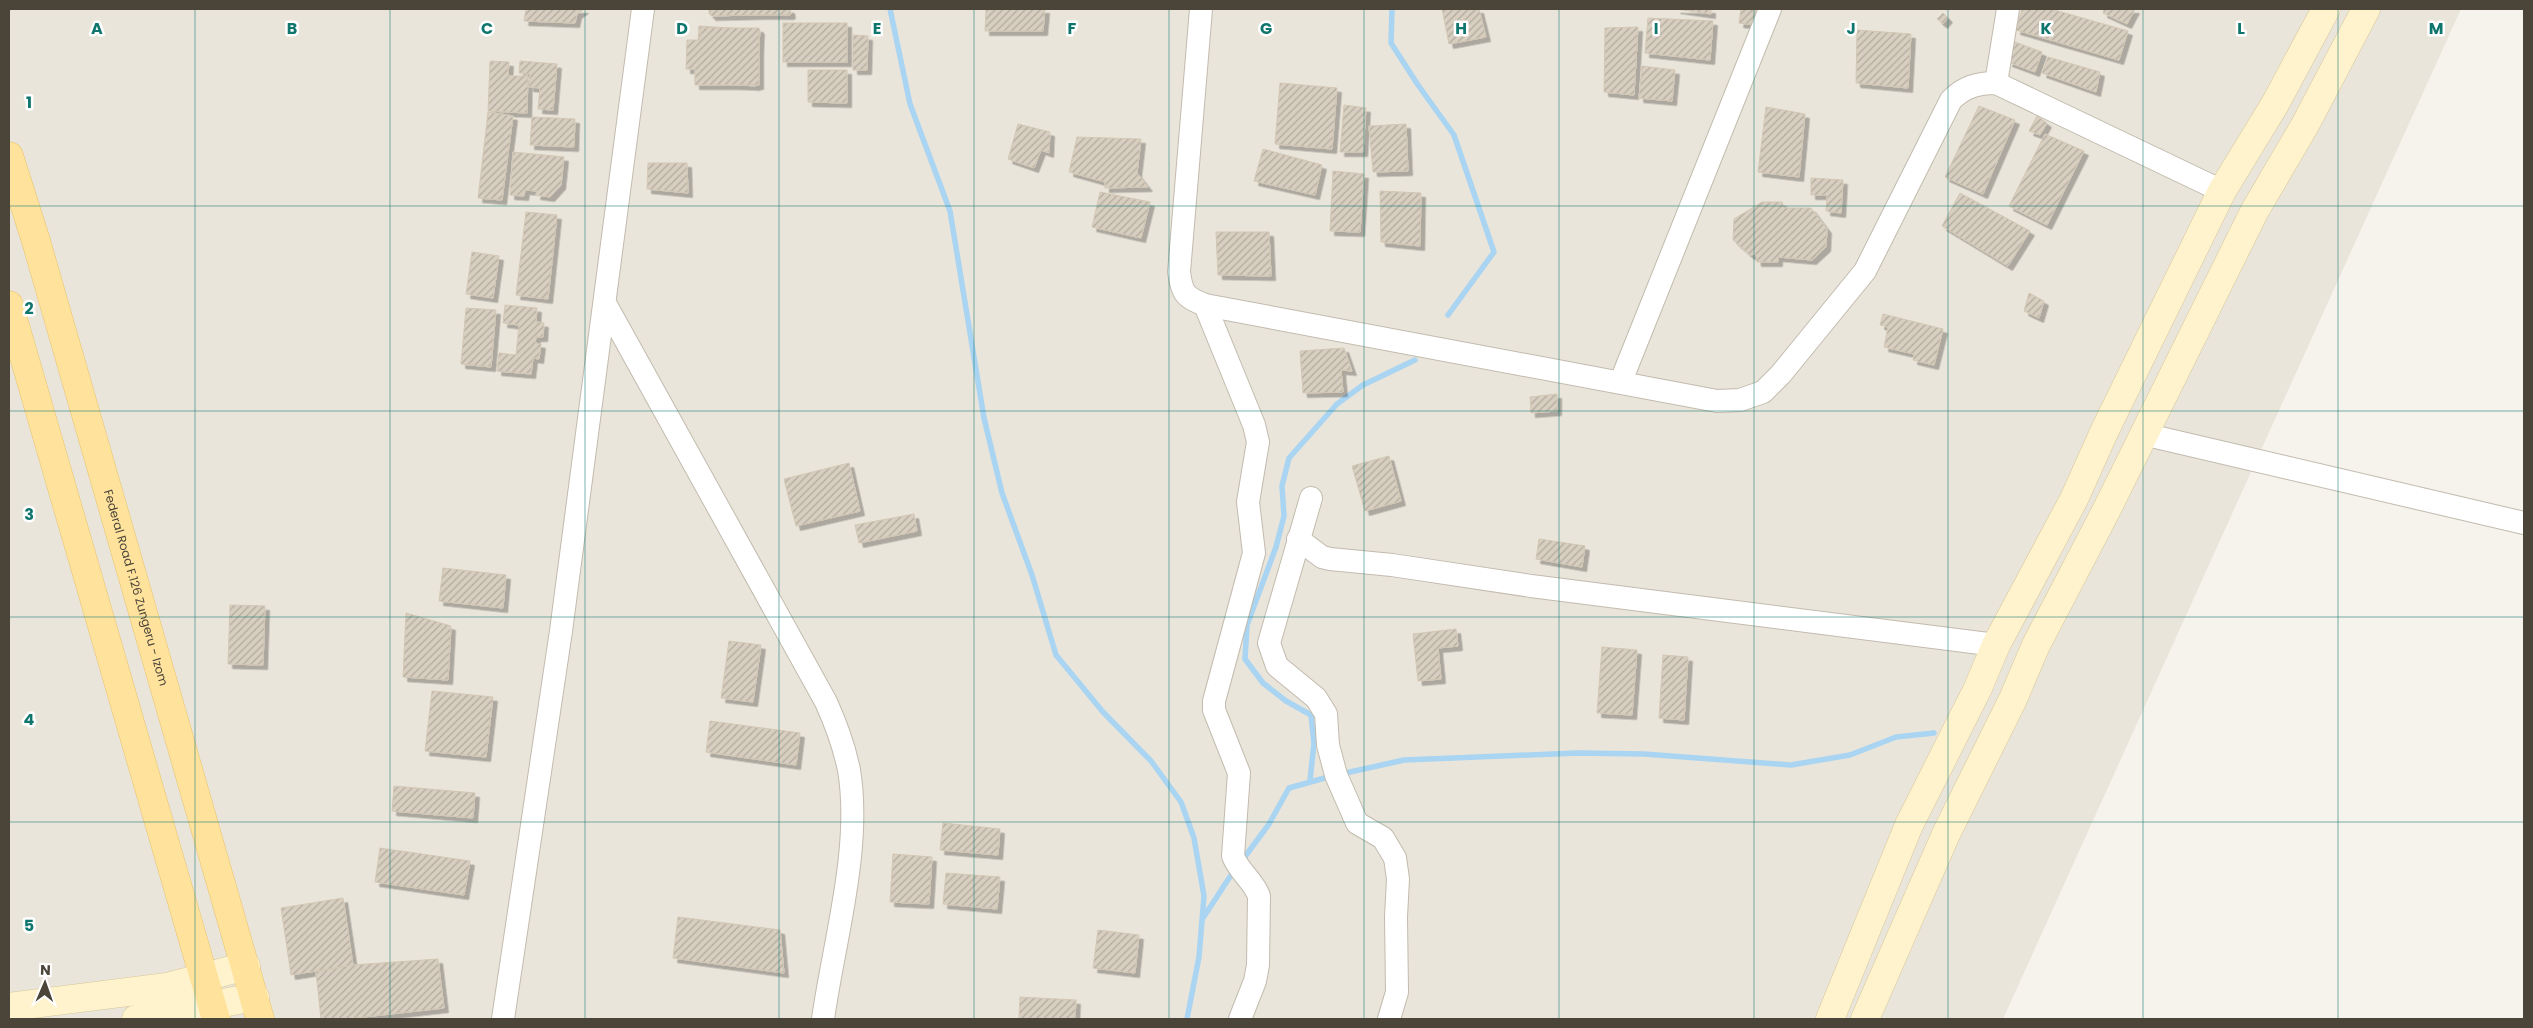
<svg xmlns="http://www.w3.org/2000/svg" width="2533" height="1028" viewBox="0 0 2533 1028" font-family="Poppins,sans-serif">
	<defs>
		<pattern id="building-hatch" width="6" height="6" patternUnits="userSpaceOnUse" patternTransform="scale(1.25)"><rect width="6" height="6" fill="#d8cfc1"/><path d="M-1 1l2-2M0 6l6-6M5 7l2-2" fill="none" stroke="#b1aa9e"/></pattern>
		<filter id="shadow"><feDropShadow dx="4.5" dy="4.5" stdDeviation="0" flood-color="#0004"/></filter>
	</defs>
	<rect width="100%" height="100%" fill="#f6f3ec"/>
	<polygon fill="#eae5da" points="9,9 2461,9 2003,1019 9,1019"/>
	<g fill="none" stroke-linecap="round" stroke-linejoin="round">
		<g stroke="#a9d4f2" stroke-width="5.5">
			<polyline points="890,9 910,104 950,211 984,418 1002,493 1032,575 1056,655 1103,712 1151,761 1181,802 1194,838 1204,896 1199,957 1187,1019"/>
			<polyline points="1392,9 1391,43 1418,85 1454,135 1494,252 1448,315"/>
			<polyline points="1341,774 1404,760 1577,753 1644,754 1791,765 1850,755 1896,737 1934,733"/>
			<polyline points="1310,781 1314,743 1311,715 1286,701 1263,683 1245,659 1247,625 1276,547 1284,516 1282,486 1289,458 1337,404 1363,385 1415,360"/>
			<polyline points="1241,862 1269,824 1289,788 1332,776"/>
			<polyline points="1203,918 1235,869"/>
		</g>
	</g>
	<g fill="url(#building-hatch)" stroke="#d3c7b4" filter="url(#shadow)">
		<polygon points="526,9 584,9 577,14 575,23 524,21"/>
		<polygon points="709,9 789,9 790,15 709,14"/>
		<polygon points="711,9 790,9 791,14 711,16"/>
		<polygon points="986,9 1045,9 1043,31 985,31"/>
		<polygon points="1442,9 1479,9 1486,37 1449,44"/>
		<polygon points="1676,9 1711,9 1711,14"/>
		<polygon points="1741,9 1756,9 1754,25 1739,23"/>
		<polygon points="2022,9 2051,9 2128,31 2119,60 2016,30"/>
		<polygon points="2104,9 2135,9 2127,24 2103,13"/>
		<polygon points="1943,13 1948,18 1943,24 1937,19"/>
		<polygon points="1648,18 1713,21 1710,60 1645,53"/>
		<rect x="783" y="23" width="64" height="39"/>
		<polygon points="699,26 760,30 756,86 695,82"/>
		<polygon points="1638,27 1634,95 1604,92 1605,28"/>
		<polygon points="701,28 759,28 759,85 695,85 695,69 686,69 687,40 701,40"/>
		<polygon points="1857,30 1911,34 1908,88 1856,83"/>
		<polygon points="853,35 868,36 867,70 853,70"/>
		<polygon points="2015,42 2042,52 2035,72 2008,62"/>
		<polygon points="2048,57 2100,72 2096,92 2042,73"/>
		<polygon points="490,61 509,62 508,76 528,76 527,113 488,111"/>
		<polygon points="520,61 557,64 553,110 538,109 540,88 529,87 530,74 519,73"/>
		<polygon points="1642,66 1675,70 1672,101 1639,98"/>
		<polygon points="808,70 847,70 847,103 808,102"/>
		<polygon points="1280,83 1337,88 1332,149 1275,144"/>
		<polygon points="1344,105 1366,108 1363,152 1340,152"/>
		<polygon points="1979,106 2015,120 1983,194 1945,177"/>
		<polygon points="1766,107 1805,114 1799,177 1758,172"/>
		<polygon points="488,112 513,116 502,200 478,198"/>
		<polygon points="2037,116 2047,123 2040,135 2029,131"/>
		<polygon points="532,117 575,119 574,147 530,145"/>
		<polygon points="1018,124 1050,132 1049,153 1041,150 1034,168 1008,159"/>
		<polygon points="1406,124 1408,171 1373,172 1369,126"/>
		<polygon points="2045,134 2084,151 2047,225 2009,206"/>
		<polygon points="1077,137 1141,139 1137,173 1148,187 1105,188 1105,182 1069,172"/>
		<polygon points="1263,149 1322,165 1315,195 1254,181"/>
		<polygon points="513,152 564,157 561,185 550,197 536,195 537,191 525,190 524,196 510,195"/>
		<polygon points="648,163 687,163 688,193 647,189"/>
		<polygon points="1333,171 1364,174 1360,232 1330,231"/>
		<polygon points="1811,178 1843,180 1841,213 1826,211 1827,195 1811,195"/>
		<polygon points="1380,191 1421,193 1420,246 1381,242"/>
		<polygon points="1100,192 1150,202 1141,238 1092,227"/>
		<polygon points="1960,193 2030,231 2008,266 1942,226"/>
		<polygon points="1762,202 1782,202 1784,208 1811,208 1827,229 1826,247 1812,260 1778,257 1778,262 1757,262 1756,254 1750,255 1733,240 1734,219"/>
		<polygon points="526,212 557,215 548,299 516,295"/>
		<polygon points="1216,232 1269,232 1271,276 1218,275"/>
		<polygon points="472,252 499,256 493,298 466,294"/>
		<polygon points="2029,293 2044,301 2039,318 2024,311"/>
		<polygon points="505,305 537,308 536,322 544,323 543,337 536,337 535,343 541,344 539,359 533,358 531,374 497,371 499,353 516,355 519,325 503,323"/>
		<polygon points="466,308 496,310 491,367 461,364"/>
		<polygon points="1883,314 1943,329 1934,365 1913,360 1914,354 1884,347 1888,327 1880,325"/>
		<polygon points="1344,348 1352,371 1341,370 1343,392 1303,393 1300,351"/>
		<polygon points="1557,394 1557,411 1531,413 1530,397"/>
		<polygon points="1389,456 1401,501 1365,511 1352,466"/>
		<polygon points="849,463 860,511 796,526 784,479"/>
		<polygon points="914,514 917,531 859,543 855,525"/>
		<polygon points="1539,539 1585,546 1582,567 1536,559"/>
		<polygon points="443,568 506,575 503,608 439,601"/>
		<polygon points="230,605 265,606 263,665 228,664"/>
		<polygon points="406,613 451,626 448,680 403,677"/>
		<polygon points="1456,629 1458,646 1438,648 1441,679 1418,681 1413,634"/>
		<polygon points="729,641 761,645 753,702 721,698"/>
		<polygon points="1602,647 1637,650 1632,715 1597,713"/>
		<polygon points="1663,655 1688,657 1684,720 1659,718"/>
		<polygon points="432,691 493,697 486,757 425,751"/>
		<polygon points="710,721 800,733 796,765 706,752"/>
		<polygon points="394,786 475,793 473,818 392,811"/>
		<polygon points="943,823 1000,829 998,855 940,850"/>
		<polygon points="380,848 470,861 464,895 375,882"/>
		<polygon points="893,854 932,857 929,904 890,902"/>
		<polygon points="946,873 1000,877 997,909 943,904"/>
		<polygon points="343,898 353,965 291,975 281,908"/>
		<polygon points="678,917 780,930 784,973 673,958"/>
		<polygon points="1098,930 1139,935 1135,973 1093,968"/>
		<polygon points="438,959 444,1008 346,1019 321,1019 316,972 353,965"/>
		<polygon points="1020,997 1076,1000 1075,1019 1019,1019"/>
	</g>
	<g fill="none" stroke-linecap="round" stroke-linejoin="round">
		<defs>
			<g id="street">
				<path d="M 1201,9 L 1179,272 C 1182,294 1185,297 1205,305 L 1717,401 L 1740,400 L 1763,392 L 1781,374 L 1865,271 L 1951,100 C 1964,87 1977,83 1996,83 L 2222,191"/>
				<polyline points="1996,83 2008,9"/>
				<path d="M 606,305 L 826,702 C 836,724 844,746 849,770 C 862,848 834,941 823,1019"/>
				<path d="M 1205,305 L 1254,425 L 1258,442 L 1248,502 L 1254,553 L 1214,701 L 1214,710 L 1239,773 L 1233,856 C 1239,872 1253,880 1259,896 L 1258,965 L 1255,981 L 1240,1019"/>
				<polyline points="1621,381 1770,9"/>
				<polyline points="2143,434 2524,523"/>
				<polyline points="1311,498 1269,643 1277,666 1316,698 1326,714 1328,745 1336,775 1357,823 1383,838 1395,858 1398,879 1396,917 1397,992 1389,1019"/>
				<polyline points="1298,539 1322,557 1330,559 1392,565 1531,586 1996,645"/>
				<polyline points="503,1019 561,631 643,9"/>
			</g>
			<g id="secondary">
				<polyline points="9,1007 167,987 246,966"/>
				<polyline points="136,1019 255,997"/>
				<polyline points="1830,1019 1909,825 1978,688 1996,645 2074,499 2105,430 2222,191 2275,104 2326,9"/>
				<polyline points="1865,1019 1946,834 2013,699 2036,645 2107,509 2254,212 2305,125 2366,9"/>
			</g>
			<g id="primary">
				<path id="s1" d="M 9,156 L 36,241 L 260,1019"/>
				<polyline points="9,305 216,1019"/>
			</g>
		</defs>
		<use href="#street" stroke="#c2bbae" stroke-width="24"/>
		<use href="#secondary" stroke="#d6c79b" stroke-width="29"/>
		<use href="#primary" stroke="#e6c16a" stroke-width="29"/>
		<use href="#street" stroke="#fff" stroke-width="22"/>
		<use href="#secondary" stroke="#fff3cd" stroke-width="28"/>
		<use href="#primary" stroke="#ffe39c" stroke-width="28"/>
	</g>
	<path fill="none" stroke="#0f766e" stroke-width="1" stroke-opacity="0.55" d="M 195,9 L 195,1019M 390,9 L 390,1019M 585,9 L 585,1019M 779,9 L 779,1019M 974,9 L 974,1019M 1169,9 L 1169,1019M 1364,9 L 1364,1019M 1559,9 L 1559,1019M 1754,9 L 1754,1019M 1948,9 L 1948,1019M 2143,9 L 2143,1019M 2338,9 L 2338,1019M 9,206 L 2524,206M 9,411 L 2524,411M 9,617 L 2524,617M 9,822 L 2524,822"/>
	<g text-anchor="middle" stroke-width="5" stroke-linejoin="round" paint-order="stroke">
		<g font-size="12" fill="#4b4439" stroke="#fff">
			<text dy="4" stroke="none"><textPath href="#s1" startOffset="450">Federal Road F.126 Zungeru - Izom</textPath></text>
		</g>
	</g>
	<g font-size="16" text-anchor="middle" font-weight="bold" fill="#0f766e" stroke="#fff" stroke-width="5" stroke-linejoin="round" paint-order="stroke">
		<text x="97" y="34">A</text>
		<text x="292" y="34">B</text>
		<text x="487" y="34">C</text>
		<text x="682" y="34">D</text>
		<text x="877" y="34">E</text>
		<text x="1072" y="34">F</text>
		<text x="1266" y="34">G</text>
		<text x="1461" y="34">H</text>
		<text x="1656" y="34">I</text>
		<text x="1851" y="34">J</text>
		<text x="2046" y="34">K</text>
		<text x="2241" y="34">L</text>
		<text x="2436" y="34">M</text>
		<text x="29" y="108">1</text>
		<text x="29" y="314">2</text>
		<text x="29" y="520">3</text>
		<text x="29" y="725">4</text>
		<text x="29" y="931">5</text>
	</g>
	<rect width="2533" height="1028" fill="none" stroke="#4b4439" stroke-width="20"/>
	<g transform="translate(45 983) rotate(2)" stroke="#ffffff" stroke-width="4" paint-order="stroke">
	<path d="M0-4L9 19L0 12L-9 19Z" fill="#4b4439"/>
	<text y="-8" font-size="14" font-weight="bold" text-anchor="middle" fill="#4b4439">N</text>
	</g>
</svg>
